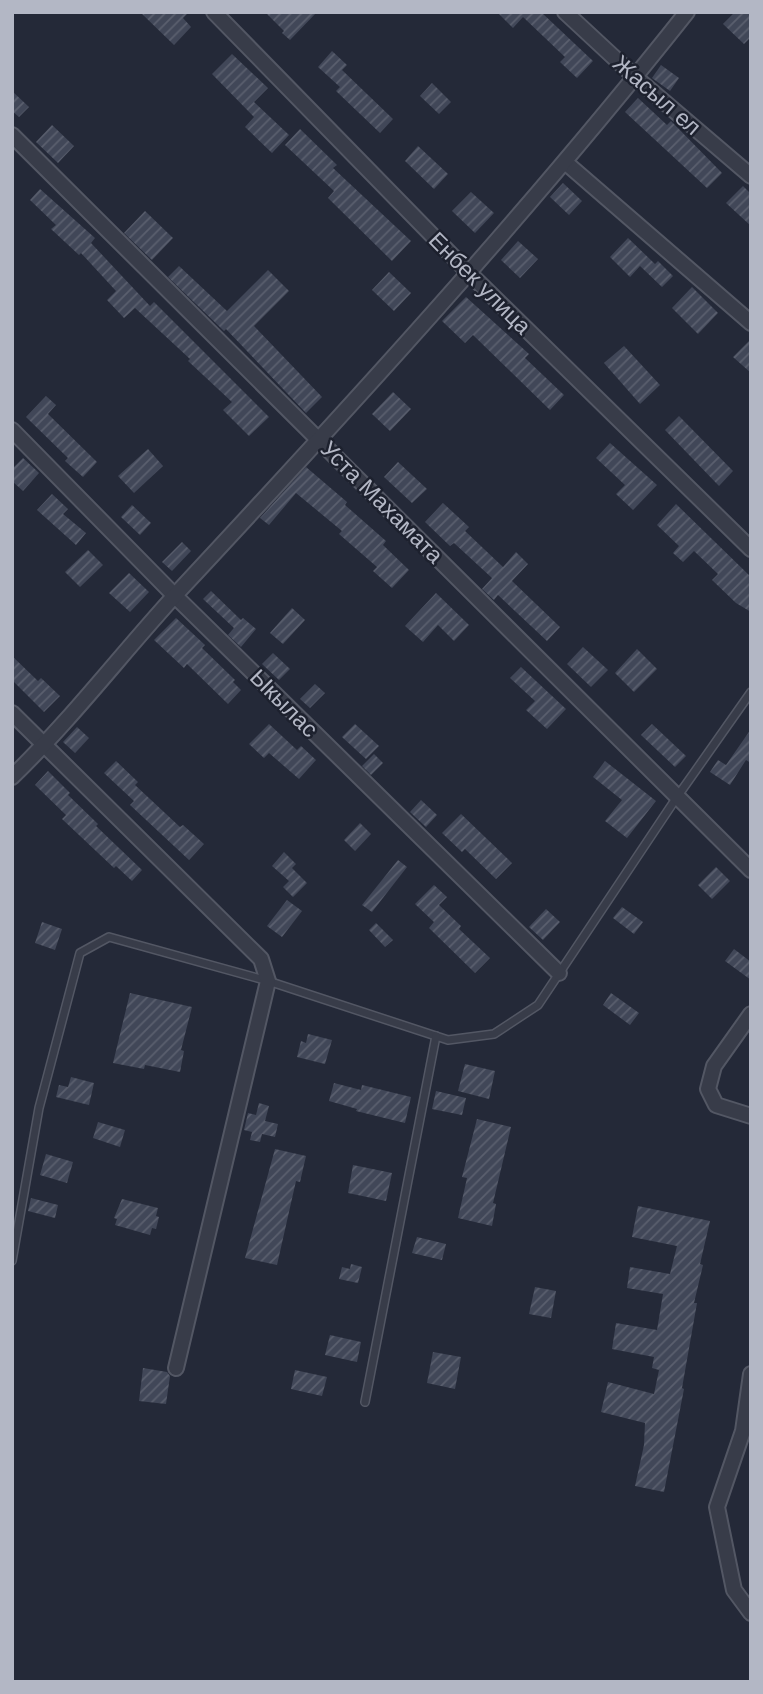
<svg xmlns="http://www.w3.org/2000/svg" width="763" height="1694" viewBox="0 0 763 1694" font-family="Arial,sans-serif">
	<defs>
		<pattern id="building-hatch" width="6" height="6" patternUnits="userSpaceOnUse" patternTransform="scale(1.75)"><rect width="6" height="6" fill="#414758"/><path d="M-1 1l2-2M0 6l6-6M5 7l2-2" fill="none" stroke="#5a5f6e"/></pattern>
	</defs>
	<rect width="100%" height="100%" fill="#242938"/>
	<g fill="url(#building-hatch)">
		<polygon points="140,12 189,12 183,18 191,27 174,45"/>
		<polygon points="265,12 317,12 290,40 282,33 284,31"/>
		<polygon points="497,12 541,12 593,61 577,78 560,62 565,57 523,17 513,28"/>
		<polygon points="735,12 747,12 751,15 751,37 744,44 723,24"/>
		<polygon points="332,51 347,65 342,70 393,119 380,133 336,91 340,87 318,67"/>
		<polygon points="232,54 268,88 254,102 289,135 272,153 245,127 254,117 212,74"/>
		<polygon points="661,65 679,78 670,91 652,78"/>
		<polygon points="432,83 451,102 439,114 420,96"/>
		<polygon points="12,91 29,107 19,117 12,111"/>
		<polygon points="638,98 667,125 671,121 722,173 707,188 625,112"/>
		<polygon points="52,125 74,146 58,163 36,142"/>
		<polygon points="300,129 337,165 333,168 411,241 392,261 328,198 334,191 285,145"/>
		<polygon points="418,146 448,174 434,189 405,161"/>
		<polygon points="563,183 582,201 569,215 550,197"/>
		<polygon points="743,186 751,194 751,226 726,203"/>
		<polygon points="40,189 95,238 91,243 150,306 154,302 269,417 249,436 223,410 232,402 188,361 190,359 135,308 124,318 107,300 116,291 81,253 79,255 51,229 56,225 30,200"/>
		<polygon points="471,192 494,213 475,233 452,211"/>
		<polygon points="145,211 173,238 152,260 124,233"/>
		<polygon points="628,238 655,264 658,261 673,276 662,287 640,266 630,277 610,257"/>
		<polygon points="518,241 538,259 520,278 501,260"/>
		<polygon points="179,266 227,311 268,270 289,291 254,326 322,397 306,413 226,329 224,331 168,277"/>
		<polygon points="389,272 411,293 394,311 372,290"/>
		<polygon points="692,287 718,313 698,334 672,308"/>
		<polygon points="466,297 529,354 525,358 564,395 550,410 473,335 465,343 442,321"/>
		<polygon points="751,339 751,373 733,357"/>
		<polygon points="624,346 660,385 640,404 604,363"/>
		<polygon points="393,392 411,409 390,431 372,414"/>
		<polygon points="46,396 56,405 48,414 97,462 83,477 65,461 68,458 26,417"/>
		<polygon points="679,416 733,471 719,486 665,430"/>
		<polygon points="610,443 657,485 633,510 616,494 625,485 596,458"/>
		<polygon points="148,449 163,466 134,493 118,476"/>
		<polygon points="23,458 39,473 23,491 12,481 12,469"/>
		<polygon points="398,462 427,489 412,503 384,477"/>
		<polygon points="306,467 347,502 345,505 386,541 383,545 409,570 392,588 373,571 377,567 339,534 342,531 296,493 269,525 260,518"/>
		<polygon points="52,494 68,509 63,514 86,533 76,545 37,510"/>
		<polygon points="443,503 469,527 465,531 503,567 516,552 528,564 512,581 560,627 547,641 498,595 494,600 482,589 492,578 454,543 450,546 425,522"/>
		<polygon points="676,504 751,577 751,612 736,603 712,580 718,574 694,551 683,562 673,553 679,546 657,525"/>
		<polygon points="132,505 151,523 140,535 121,517"/>
		<polygon points="182,542 191,551 172,571 162,562"/>
		<polygon points="88,550 103,565 80,587 65,572"/>
		<polygon points="129,573 149,592 130,612 109,593"/>
		<polygon points="211,591 241,620 243,618 256,629 241,647 228,635 234,628 203,599"/>
		<polygon points="436,593 469,625 454,641 438,625 423,642 405,626"/>
		<polygon points="292,608 305,620 283,644 270,633"/>
		<polygon points="176,618 205,645 202,648 235,680 233,682 241,690 228,704 187,664 184,668 154,640"/>
		<polygon points="583,647 608,670 591,687 567,664"/>
		<polygon points="637,649 657,669 634,692 615,673"/>
		<polygon points="273,653 290,669 279,680 262,664"/>
		<polygon points="12,656 38,681 41,678 60,696 44,712 12,680"/>
		<polygon points="521,667 566,709 547,729 526,710 535,701 510,678"/>
		<polygon points="315,684 325,693 310,708 300,699"/>
		<polygon points="269,724 297,750 301,746 316,760 299,779 269,753 264,758 249,744"/>
		<polygon points="355,724 379,746 366,759 342,737"/>
		<polygon points="652,724 686,756 675,767 641,735"/>
		<polygon points="77,727 89,738 75,753 63,742"/>
		<polygon points="751,729 751,763 746,760 730,785 710,772 718,760 726,765"/>
		<polygon points="374,754 383,763 371,775 362,766"/>
		<polygon points="116,761 138,782 135,785 180,827 183,825 204,844 189,860 130,805 134,801 104,773"/>
		<polygon points="605,761 656,801 627,838 605,821 622,800 593,777"/>
		<polygon points="48,771 70,793 68,795 98,824 96,826 142,870 132,881 116,866 114,868 62,819 66,815 35,785"/>
		<polygon points="421,800 437,815 426,827 410,812"/>
		<polygon points="461,814 512,863 496,879 465,849 462,852 442,833"/>
		<polygon points="360,823 371,834 355,851 344,840"/>
		<polygon points="284,852 296,864 292,868 307,883 293,897 283,887 289,881 272,866"/>
		<polygon points="398,860 407,867 372,912 362,905"/>
		<polygon points="716,867 730,881 712,899 698,885"/>
		<polygon points="434,885 447,897 439,905 461,926 459,929 490,958 475,973 429,928 434,922 415,904"/>
		<polygon points="287,900 302,911 282,937 267,926"/>
		<polygon points="622,907 643,922 634,934 613,918"/>
		<polygon points="546,909 560,922 543,940 529,927"/>
		<polygon points="42,922 62,929 55,950 35,943"/>
		<polygon points="376,923 393,940 385,947 369,930"/>
		<polygon points="734,949 751,962 751,980 725,961"/>
		<polygon points="130,993 192,1007 181,1050 184,1051 180,1072 145,1065 144,1069 113,1063"/>
		<polygon points="611,993 639,1013 630,1025 603,1005"/>
		<polygon points="308,1034 332,1040 325,1064 297,1057 301,1041 306,1043"/>
		<polygon points="465,1064 495,1071 489,1099 458,1091"/>
		<polygon points="71,1077 94,1083 89,1105 56,1097 59,1085 68,1087"/>
		<polygon points="334,1083 361,1090 362,1085 411,1097 405,1123 356,1111 357,1109 329,1101"/>
		<polygon points="436,1091 466,1098 462,1115 432,1109"/>
		<polygon points="259,1103 269,1106 265,1121 278,1124 275,1137 262,1134 260,1142 250,1140 252,1132 244,1130 248,1113 256,1115"/>
		<polygon points="477,1119 511,1127 493,1203 496,1204 492,1226 458,1218 467,1178 462,1177"/>
		<polygon points="98,1122 125,1130 120,1147 93,1138"/>
		<polygon points="275,1149 306,1156 300,1182 296,1181 277,1265 245,1258"/>
		<polygon points="46,1154 73,1162 67,1183 40,1175"/>
		<polygon points="353,1165 392,1173 386,1201 348,1193"/>
		<polygon points="31,1198 58,1205 55,1218 28,1211"/>
		<polygon points="122,1199 158,1208 156,1216 159,1217 156,1229 152,1228 150,1235 115,1225 117,1219 114,1218"/>
		<polygon points="638,1206 710,1221 700,1264 703,1265 694,1303 697,1303 682,1388 684,1389 664,1492 635,1486 644,1445 645,1423 601,1412 608,1382 654,1394 659,1370 652,1368 654,1357 612,1349 616,1323 657,1330 663,1294 627,1288 630,1267 670,1274 677,1246 632,1237"/>
		<polygon points="417,1237 446,1244 442,1260 412,1253"/>
		<polygon points="351,1264 362,1267 358,1283 339,1279 342,1267 350,1269"/>
		<polygon points="535,1287 556,1291 551,1318 529,1314"/>
		<polygon points="330,1335 361,1342 357,1362 325,1355"/>
		<polygon points="433,1352 461,1357 455,1389 427,1383"/>
		<polygon points="143,1368 167,1372 170,1376 166,1404 139,1401"/>
		<polygon points="295,1370 327,1377 322,1396 291,1389"/>
	</g>
	<g fill="none" stroke-linecap="round" stroke-linejoin="round">
		<defs>
			<g id="service">
				<polyline points="12,1261 39,1108 80,953 109,937 268,981 448,1040 494,1034 538,1005 677,797 751,692"/>
				<polyline points="365,1402 436,1036"/>
			</g>
			<g id="minor">
				<polyline points="214,12 468,272 751,549"/>
				<polyline points="565,12 635,77 751,176"/>
				<polyline points="12,135 751,870"/>
				<polyline points="565,162 751,323"/>
				<polyline points="12,430 175,596 559,973"/>
				<polyline points="12,713 261,959 268,981 176,1368"/>
				<path d="M 12,777 C 72,719 122,653 178,592 C 353,404 527,214 687,12"/>
				<polyline points="751,1014 714,1066 708,1089 716,1105 751,1116"/>
				<polyline points="751,1374 743,1431 717,1507 734,1590 751,1613"/>
			</g>
		</defs>
		<use href="#service" stroke="#535764" stroke-width="10"/>
		<use href="#minor" stroke="#535764" stroke-width="18"/>
		<use href="#service" stroke="#383c49" stroke-width="7"/>
		<use href="#minor" stroke="#383c49" stroke-width="14"/>
	</g>
	<g text-anchor="middle" stroke-width="5" stroke-linejoin="round" paint-order="stroke">
		<g font-size="23" fill="#b3b7c5" stroke="#1d212e">
			<text transform="translate(657 95) rotate(41)" y="8">Жасыл ел</text>
			<text transform="translate(480 283) rotate(45)" y="8">Енбек улица</text>
			<text transform="translate(382 502) rotate(45)" y="8">Уста Махамата</text>
			<text transform="translate(284 703) rotate(45)" y="8">Ыкылас</text>
		</g>
	</g>
	<rect width="763" height="1694" fill="none" stroke="#b3b7c5" stroke-width="28"/>
</svg>
